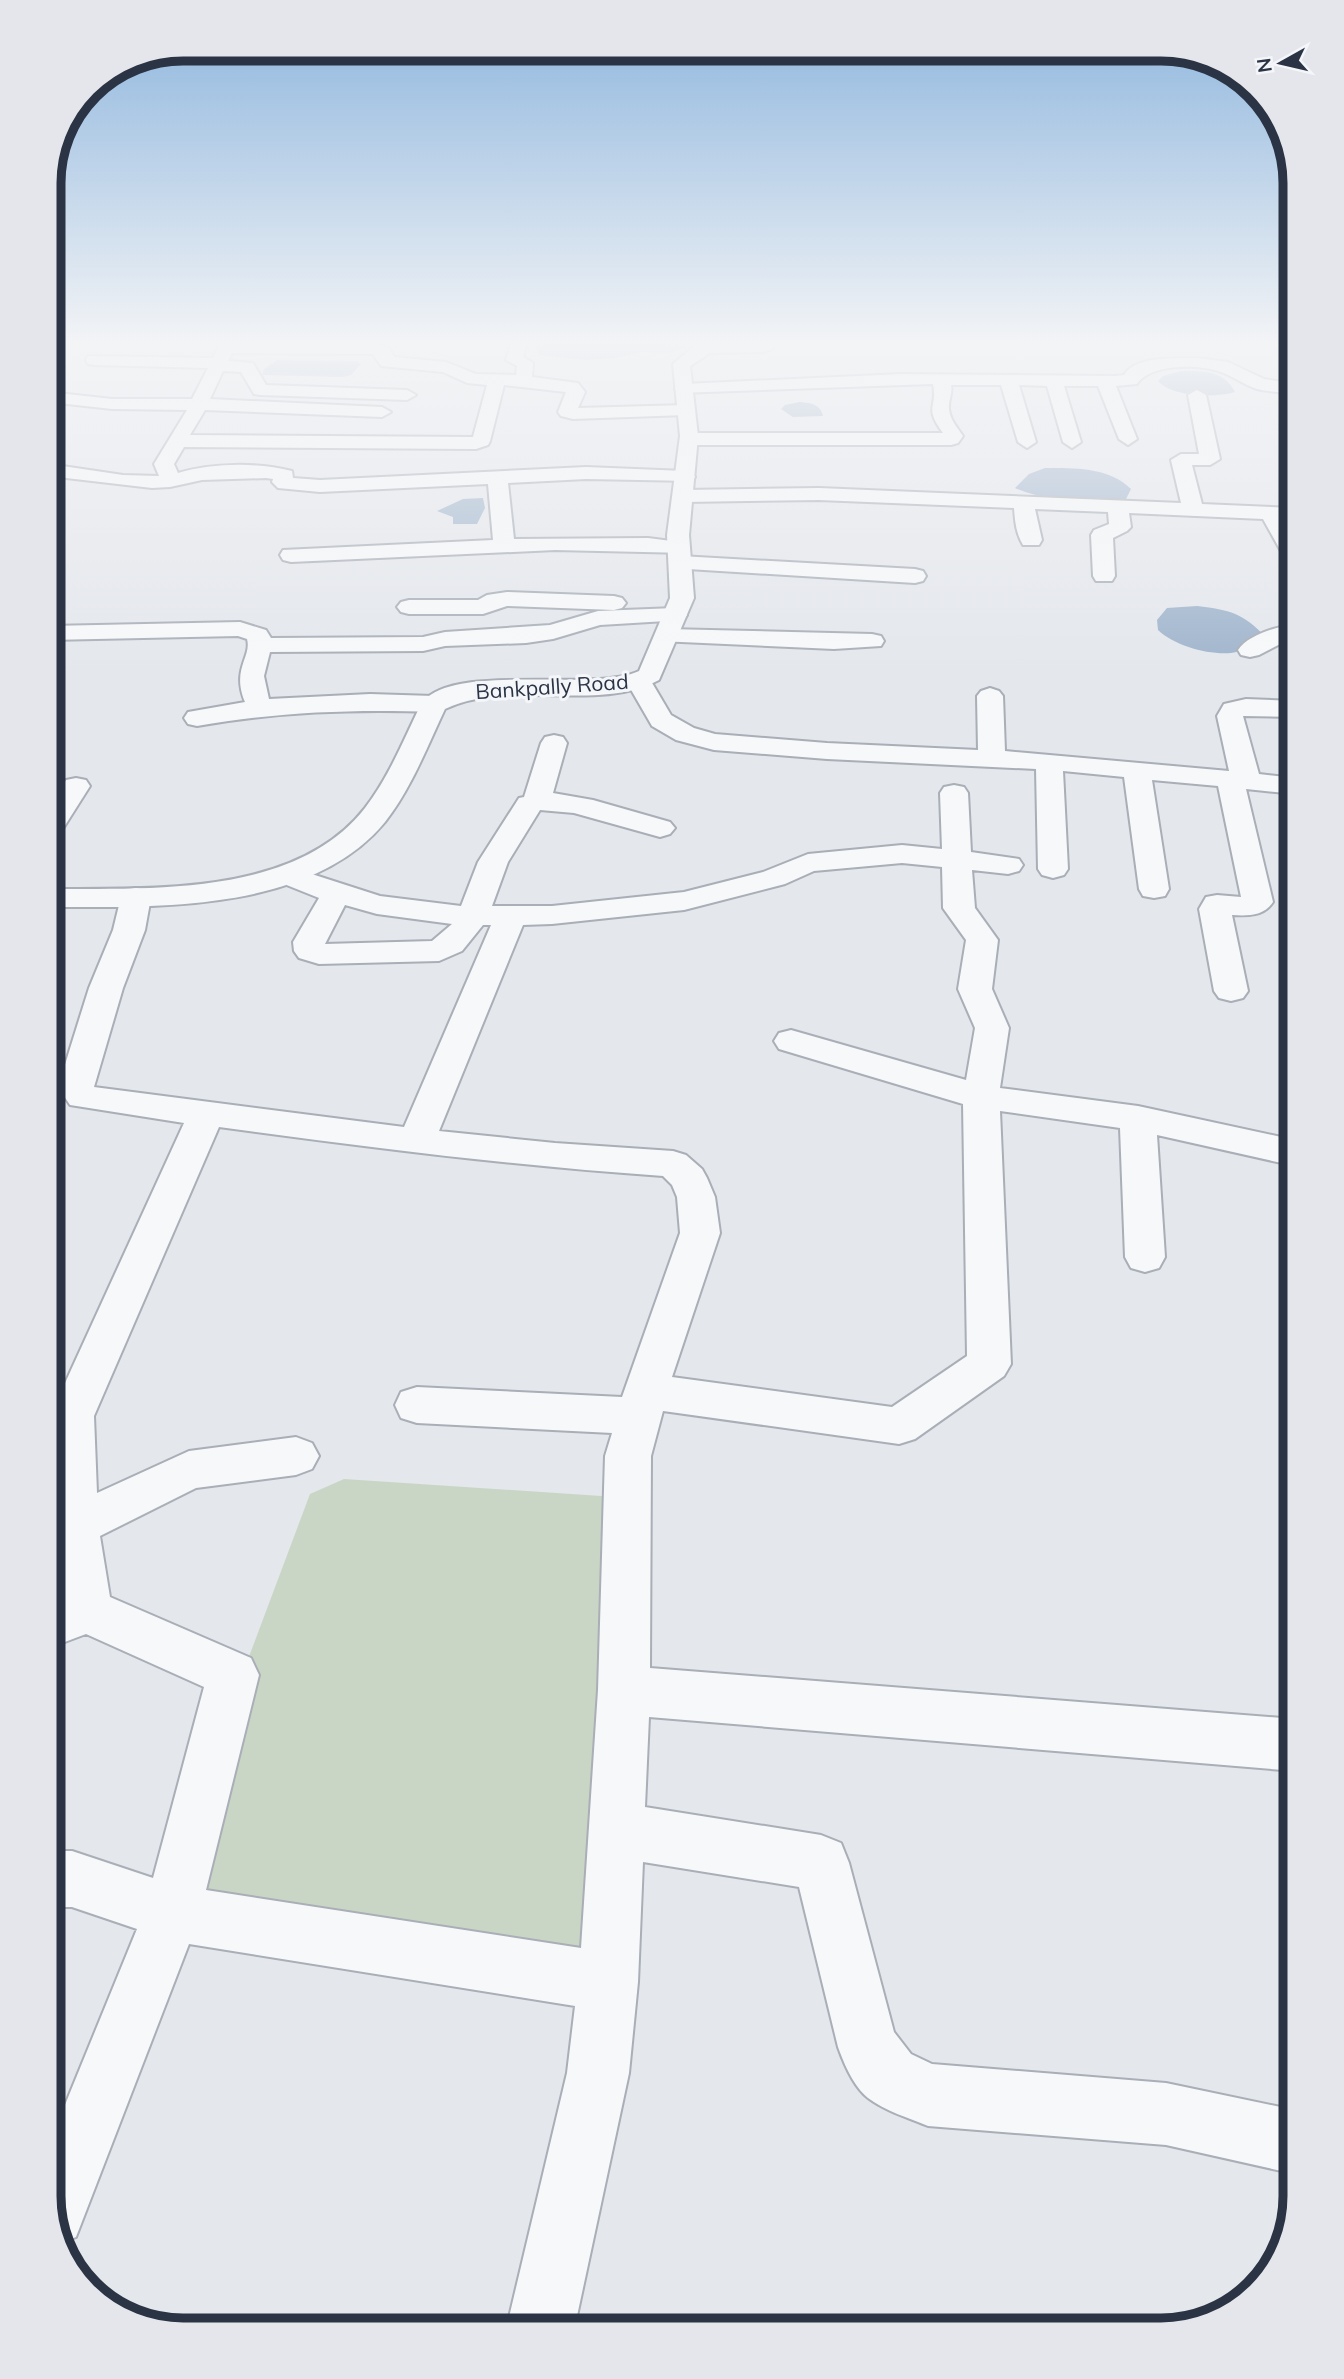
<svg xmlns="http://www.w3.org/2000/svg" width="1344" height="2379" viewBox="0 0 1344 2379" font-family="Mulish,sans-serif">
	<rect width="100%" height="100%" fill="#e4e7ec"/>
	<polygon fill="#c9d6c5" points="344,1479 616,1497 598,1965 194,1898 247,1662 310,1494"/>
	<g fill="#9fb4cc">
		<polygon points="538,340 684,340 687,347 667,353 641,352 616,358 586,360 539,355 536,346"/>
		<polygon points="277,360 357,361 361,364 351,375 343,377 262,375 264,369"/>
		<path d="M 1181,371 C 1203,371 1224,370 1235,392 C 1216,398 1171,397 1158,381 L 1163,376 Z"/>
		<path d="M 800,402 C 811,403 820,404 823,416 L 793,417 L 781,409 L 785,405 Z"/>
		<path d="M 1045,468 C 1074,468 1109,467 1131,489 L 1125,501 C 1088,501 1049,503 1015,488 L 1029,474 Z"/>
		<polygon points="483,498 485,508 477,524 453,524 453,517 437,511 463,499"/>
		<path d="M 1197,606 C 1231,610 1242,613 1266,637 C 1256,642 1242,652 1231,653 C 1208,655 1175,646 1158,630 L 1157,620 L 1167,608 Z"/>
	</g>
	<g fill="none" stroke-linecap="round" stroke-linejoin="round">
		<defs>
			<g id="minor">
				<path d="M 512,340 L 528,340 L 523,357 L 533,363 L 532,377 L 578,383 L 585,392 L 578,408 L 686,405 L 695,410 L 686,415 L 573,419 L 561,416 L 558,412 L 566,392 L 504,385 L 490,441 L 488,445 L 476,449 L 184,447 L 174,464 L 178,473 C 212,463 257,462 292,471 L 293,478 L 320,480 L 586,467 L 685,471 L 692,473 L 695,477 L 692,481 L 586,479 L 508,483 L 514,539 L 648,538 L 687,543 L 690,548 L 687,553 L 555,550 L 291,562 L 283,560 L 280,555 L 283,550 L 493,540 L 488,484 L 320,492 L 278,488 L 272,482 L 273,479 L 266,478 L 202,480 L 170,487 L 152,488 L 49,476 L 49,464 L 123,475 L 159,476 L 154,464 L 187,410 L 112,409 L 49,402 L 49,392 L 112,399 L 192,399 L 208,368 L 94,365 L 88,364 L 86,360 L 88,356 L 213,358 L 220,344 L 226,343 L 375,344 L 389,348 L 394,357 L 446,362 L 476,374 L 516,375 L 517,366 L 506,360 ZM 232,353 L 373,354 L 381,366 L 443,372 L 467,383 L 487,385 L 473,437 L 190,435 L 205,410 L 382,417 L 391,412 L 382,407 L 210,399 L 223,371 L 241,372 L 254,394 L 260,395 L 407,400 L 416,395 L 407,390 L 266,385 L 253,363 L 228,361 Z"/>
				<polygon points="760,340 776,340 772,349 763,352 703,353 695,348 703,343"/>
				<path d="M 1197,358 L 1228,362 L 1264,379 L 1295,384 L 1295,394 C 1283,392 1270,392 1257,389 C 1244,385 1232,375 1218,371 C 1197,364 1150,364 1137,384 L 1116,386 L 1137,439 L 1128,445 L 1119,439 L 1098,386 L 1064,386 L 1081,442 L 1072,448 L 1063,442 L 1047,386 L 1019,385 L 1036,442 L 1027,448 L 1018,442 L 1001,385 L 951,385 C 953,394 948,400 949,409 C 950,420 957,427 963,436 L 958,443 L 951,445 L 689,445 L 680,439 L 689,433 L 943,433 C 923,406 938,409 933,384 L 678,393 L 675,389 L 678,385 L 684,384 L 901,374 L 1115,376 L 1124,375 C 1136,355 1176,359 1197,358 Z"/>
				<path d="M 1197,390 L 1206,395 L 1220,459 L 1210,465 L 1192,465 L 1202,504 L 1295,508 L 1295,520 L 1284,520 L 1295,538 L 1295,564 L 1287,562 L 1263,519 L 1129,513 L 1131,527 L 1127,531 L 1113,538 L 1115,576 L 1112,581 L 1096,581 L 1093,576 L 1091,535 L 1094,530 L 1109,524 L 1108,512 L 1035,509 L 1042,540 L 1039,545 L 1023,545 C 1016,533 1015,522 1014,508 L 819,500 L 684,502 L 677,500 L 674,496 L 677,492 L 684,490 L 819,488 L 1181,503 L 1171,460 L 1181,454 L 1199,454 L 1188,395 Z"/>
				<polygon points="680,556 915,569 923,571 926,576 923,581 915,583 672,568 669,563 672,558"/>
				<polygon points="507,592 614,596 622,598 626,603 622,608 614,610 507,606 483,614 409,614 401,612 397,607 401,602 409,600 478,600 487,595"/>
				<path d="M 675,608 L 683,610 L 687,615 L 683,620 L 600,625 L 553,639 L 526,643 L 445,646 L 423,651 L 270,652 L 264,676 L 269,699 L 370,694 L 434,696 L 443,699 L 447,704 L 443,709 L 434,712 C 352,709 278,712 197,726 L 188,724 L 184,718 L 188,712 L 245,702 C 231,669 252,657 247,639 L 238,636 L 49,640 L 49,626 L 240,622 L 266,630 L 271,638 L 423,637 L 445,632 L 550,625 L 598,611 Z"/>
				<path d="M 1295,625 L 1295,639 L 1288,640 L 1259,655 L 1250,657 L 1241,655 L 1238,650 C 1248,635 1277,626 1295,625 Z"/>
				<polygon points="667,629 872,634 881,636 884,641 881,646 834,649 659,641 655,636 659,631"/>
				<path d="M 639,673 L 648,676 L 671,715 L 694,728 L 715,734 L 827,743 L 978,750 L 977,696 L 981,691 L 990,688 L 999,691 L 1003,696 L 1005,751 L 1229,771 L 1217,716 L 1224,704 L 1246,699 L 1295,701 L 1295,717 L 1243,716 L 1259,774 L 1295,778 L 1295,794 L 1246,789 L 1273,902 C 1264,916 1248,916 1232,915 L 1248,991 L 1243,998 L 1231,1001 L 1219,998 L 1214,991 L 1199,909 L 1206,897 L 1217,895 L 1241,897 L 1218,786 L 1152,780 L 1169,889 L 1165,896 L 1154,898 L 1143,896 L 1139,889 L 1124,777 L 1063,771 L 1068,869 L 1064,875 L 1053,878 L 1042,875 L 1038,869 L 1036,769 L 827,759 L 714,750 L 676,740 L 652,726 L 626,681 L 630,676 Z"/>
				<path d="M 554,735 L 563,737 L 567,743 L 553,793 L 593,800 L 670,822 L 675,828 L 670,834 L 660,837 L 574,813 L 540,810 L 508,862 L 492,906 L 552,906 L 684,892 L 763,872 L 808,854 L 902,845 L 942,849 L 940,793 L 944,787 L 954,785 L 964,787 L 968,793 L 971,852 L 1019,859 L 1023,865 L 1019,871 L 1008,874 L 972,870 L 975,908 L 998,940 L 992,989 L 1009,1028 L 1000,1088 L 1138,1106 L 1295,1140 L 1295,1166 L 1157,1135 L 1165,1257 L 1159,1268 L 1145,1272 L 1131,1268 L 1125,1257 L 1120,1128 L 1000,1111 L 1011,1364 L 1004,1376 L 915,1439 L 899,1444 L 663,1411 L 651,1456 L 650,1668 L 1295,1719 L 1295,1771 L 649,1717 L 645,1807 L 821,1835 L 841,1843 L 849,1863 L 894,2032 L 911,2054 L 932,2064 L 1166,2083 L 1295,2110 L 1295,2174 L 1166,2145 L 928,2126 C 909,2118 885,2111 868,2098 C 854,2087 844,2064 838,2047 L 799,1887 L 643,1862 L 638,1982 L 629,2073 L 574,2330 L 506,2330 L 567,2073 L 575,2006 L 189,1944 L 76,2237 L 60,2244 L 49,2196 L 49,2144 L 137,1929 L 72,1907 L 49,1907 L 49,1851 L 72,1851 L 153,1878 L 204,1687 L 86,1634 L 49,1648 L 49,1602 L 61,1598 L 51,1526 L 50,1416 L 184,1123 L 70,1105 L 58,1087 L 89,988 L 113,930 L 121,897 L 125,890 L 136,888 L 147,890 L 151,897 L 145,930 L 123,988 L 94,1087 L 404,1127 L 491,925 L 483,925 L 462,951 L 439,961 L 319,964 L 299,958 L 294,951 L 293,942 L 319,898 L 279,882 L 275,876 L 279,870 L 290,867 L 380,896 L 461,906 L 478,862 L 519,798 L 524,797 L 541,743 L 545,737 ZM 902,863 L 942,867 L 943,908 L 966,940 L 958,989 L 975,1028 L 966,1080 L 791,1030 L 779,1033 L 774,1041 L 779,1049 L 963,1104 L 967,1356 L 892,1407 L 672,1377 L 720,1233 L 715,1197 L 707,1178 L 702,1169 L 686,1155 L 673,1151 L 555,1143 L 439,1131 L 523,925 L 552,924 L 684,910 L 785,884 L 814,871 ZM 345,905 L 377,914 L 452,924 L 432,941 L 325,944 ZM 219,1127 C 367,1147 514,1166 663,1176 L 672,1185 L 677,1197 L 680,1233 L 622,1397 L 417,1387 L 401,1392 L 395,1405 L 401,1418 L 417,1423 L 612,1433 L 605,1456 L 598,1690 L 581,1948 L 206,1890 L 259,1675 L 251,1658 L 110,1597 L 100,1536 L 196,1488 L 296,1475 L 312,1469 L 319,1456 L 312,1443 L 296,1437 L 189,1451 L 97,1493 L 94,1416 Z"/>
				<polygon points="76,778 86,780 90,786 59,835 49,838 49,806 66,780"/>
			</g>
			<path id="tertiary" d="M 701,340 L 717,340 L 707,355 L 690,366 L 698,436 L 689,535 L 694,598 L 659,680 C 599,713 511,678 445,709 C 427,747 411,789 385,822 C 310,913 156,907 49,907 L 49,889 C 150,888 296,897 365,808 C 389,777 404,739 421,704 C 451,661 594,693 639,671 L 670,598 L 667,535 L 680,436 L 673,364 Z"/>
		</defs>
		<use href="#minor" stroke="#a9aeb7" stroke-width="4"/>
		<use href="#tertiary" stroke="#a9aeb7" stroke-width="4"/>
		<use href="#minor" fill="#f7f8fa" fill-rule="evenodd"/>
		<use href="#tertiary" fill="#f7f8fa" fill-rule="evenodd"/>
	</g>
	<linearGradient id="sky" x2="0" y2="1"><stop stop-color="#8bb4dd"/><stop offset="0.51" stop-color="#f3f4f6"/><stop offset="1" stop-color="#f3f4f6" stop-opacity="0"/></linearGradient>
	<rect width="1344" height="673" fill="url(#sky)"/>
	<g text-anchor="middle" stroke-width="6" stroke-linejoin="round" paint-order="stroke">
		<g font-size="21" fill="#2b3445" stroke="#f4f6f9">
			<text transform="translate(552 687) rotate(-4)" y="7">Bankpally Road</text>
		</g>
	</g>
	<path d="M0 0H1344V2379H0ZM183 61H1161A122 122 0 0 1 1283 183V2196A122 122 0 0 1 1161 2318H183A122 122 0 0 1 61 2196V183A122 122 0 0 1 183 61Z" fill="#e4e6eb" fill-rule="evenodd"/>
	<path fill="none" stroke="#2b3445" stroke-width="9" d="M183 61H1161A122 122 0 0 1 1283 183V2196A122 122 0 0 1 1161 2318H183A122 122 0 0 1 61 2196V183A122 122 0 0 1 183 61Z"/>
	<g transform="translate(1281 63) rotate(262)" stroke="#f4f6f9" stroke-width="5" paint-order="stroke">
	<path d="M0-5L12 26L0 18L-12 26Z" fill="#2b3445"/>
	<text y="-10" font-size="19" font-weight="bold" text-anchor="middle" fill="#2b3445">N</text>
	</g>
</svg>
